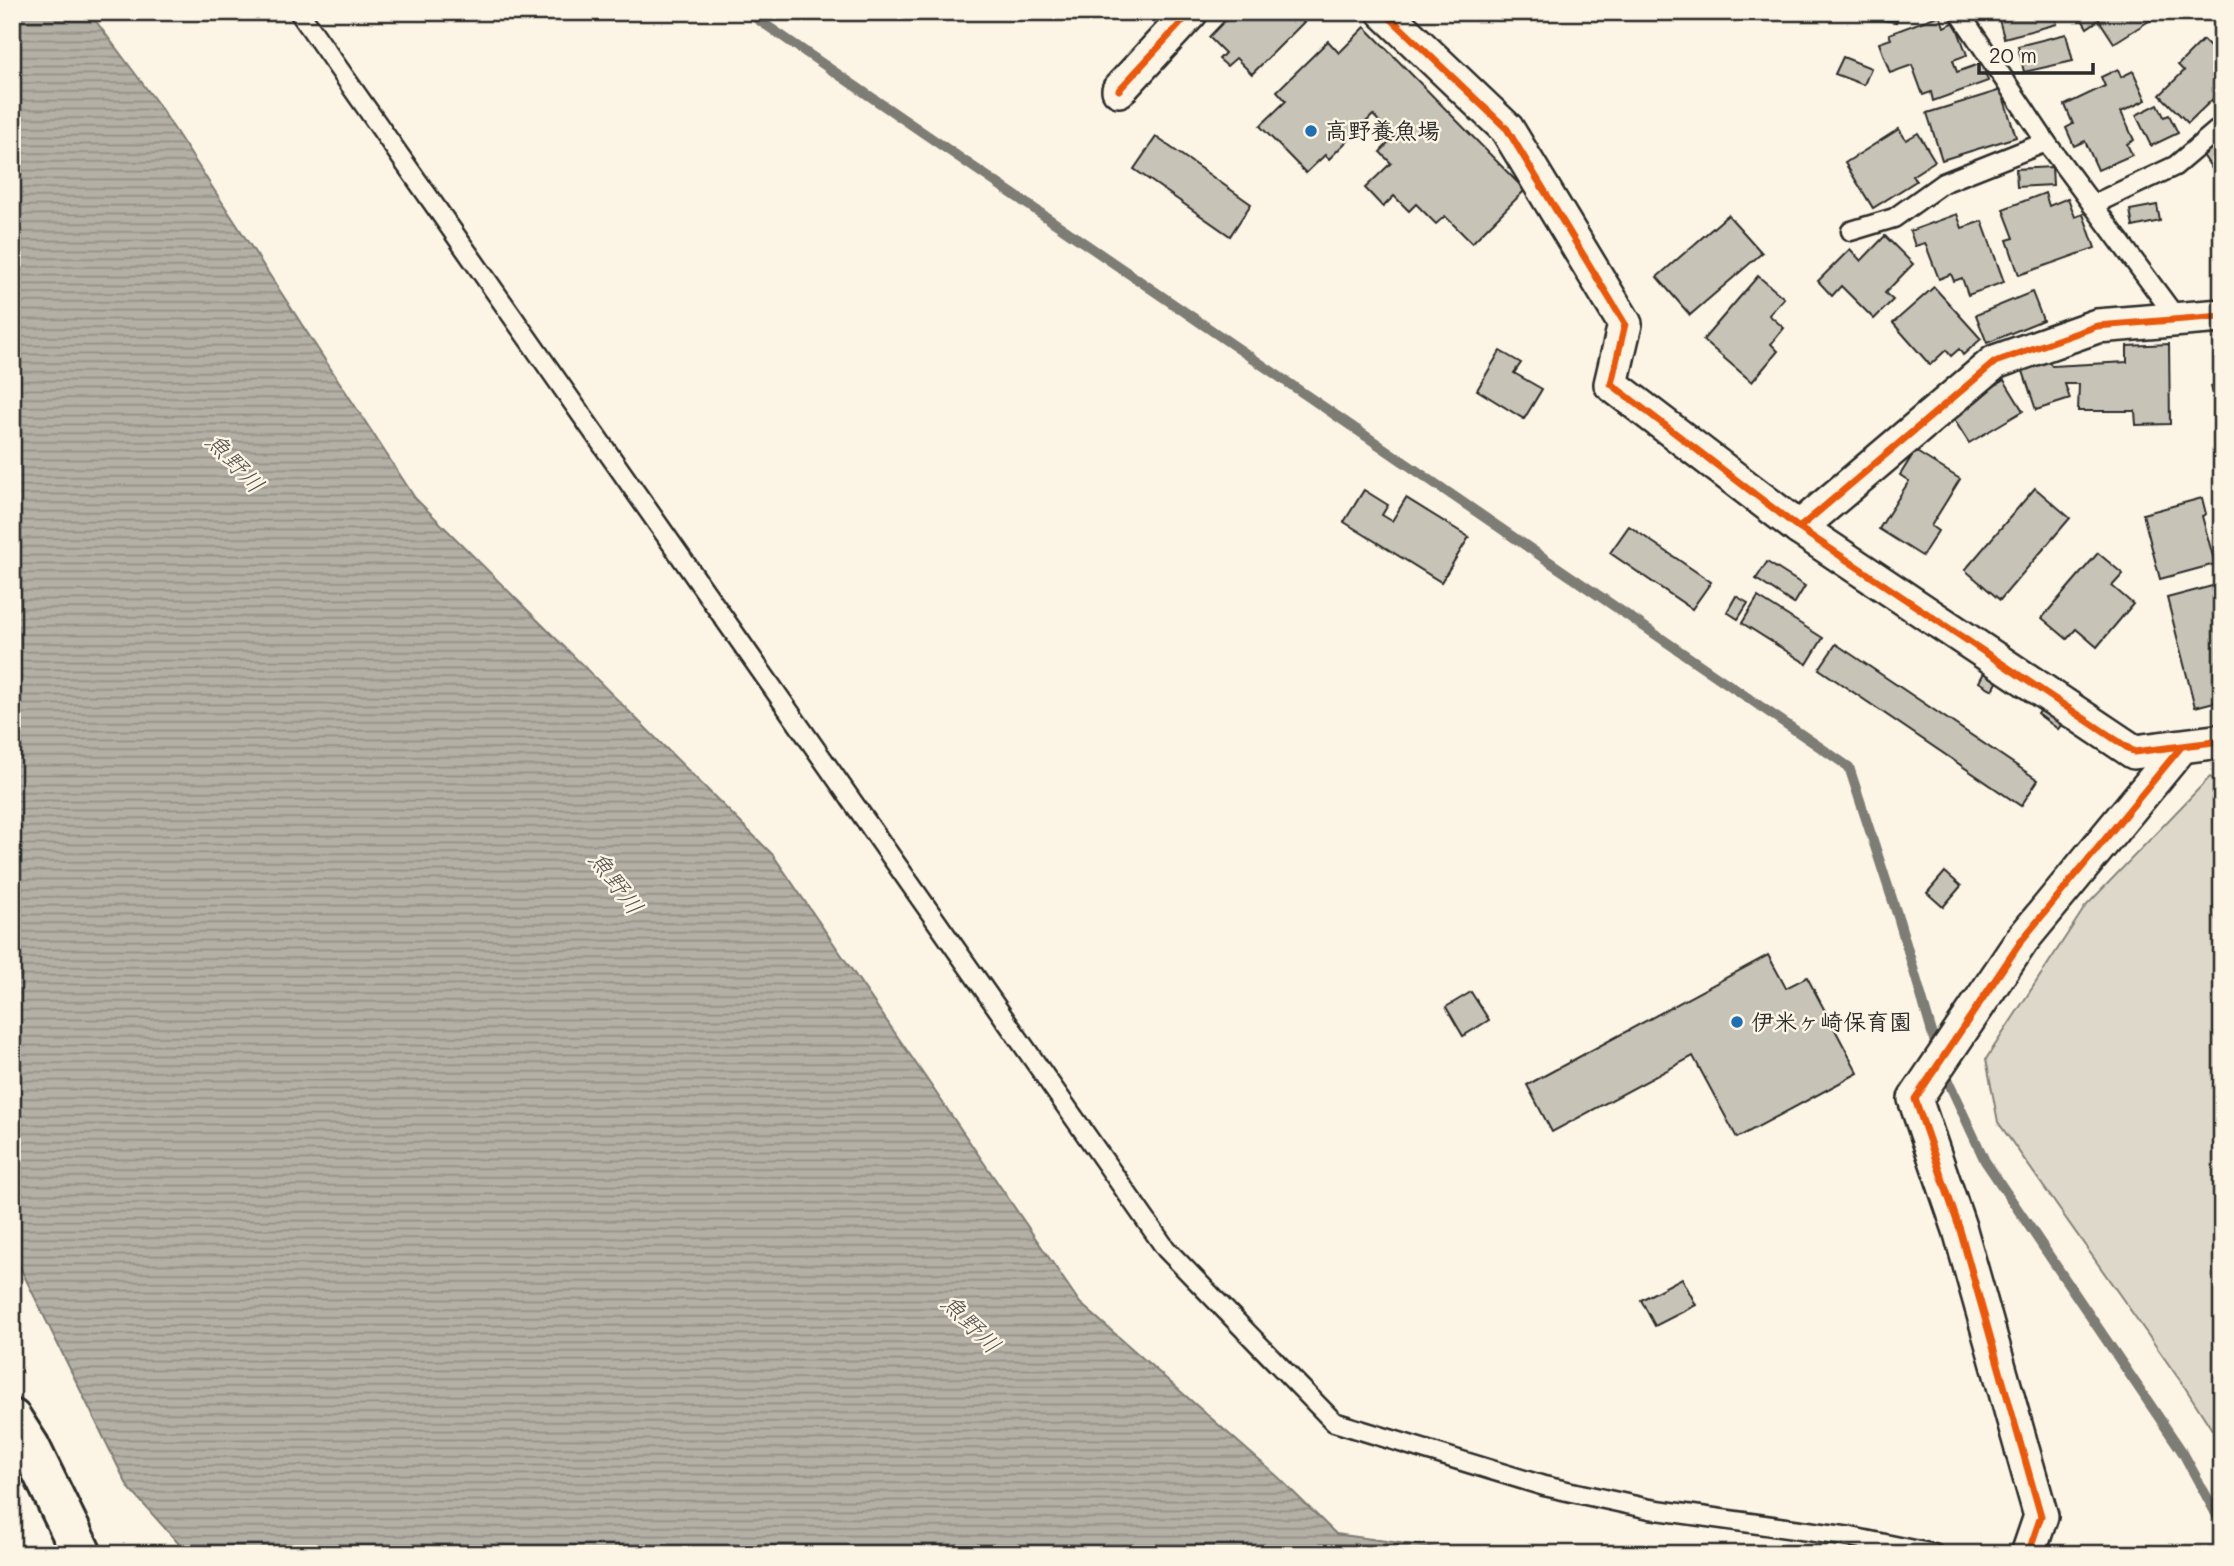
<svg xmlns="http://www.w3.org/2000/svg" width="2234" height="1566" viewBox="0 0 2234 1566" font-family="Mali,'Klee One',sans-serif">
	<defs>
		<pattern id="water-rules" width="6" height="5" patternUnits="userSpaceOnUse" patternTransform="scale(1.75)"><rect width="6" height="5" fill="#b4b0a5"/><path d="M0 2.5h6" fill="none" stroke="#938f87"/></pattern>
	</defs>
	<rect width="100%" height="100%" fill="#fcf5e5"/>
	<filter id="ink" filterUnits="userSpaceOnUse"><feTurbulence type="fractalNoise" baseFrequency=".0143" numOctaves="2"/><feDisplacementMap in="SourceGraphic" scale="14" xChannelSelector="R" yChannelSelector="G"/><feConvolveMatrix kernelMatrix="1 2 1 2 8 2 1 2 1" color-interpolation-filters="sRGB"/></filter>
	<g filter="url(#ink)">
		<polygon fill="#ded8ca" stroke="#84827a" stroke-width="2" points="2210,777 2222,784 2222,1445 2186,1389 1998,1122 1986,1059 2085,907"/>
		<polygon fill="url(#water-rules)" stroke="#7d7b74" stroke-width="2" points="12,12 89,12 158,104 415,498 773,855 1080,1303 1278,1477 1336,1534 1478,1554 188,1554 128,1487 12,1251"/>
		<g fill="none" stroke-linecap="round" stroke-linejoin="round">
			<g stroke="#7d7b74" stroke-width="10">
				<polyline points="747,12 1849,767 1899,920 1938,1053"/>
				<polyline points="1942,1068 1985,1161 2183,1453 2220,1521 2222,1539"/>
			</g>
		</g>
		<g fill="#c8c3b7" stroke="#2b2b2b" stroke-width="2">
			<polygon points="1233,12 1303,12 1308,18 1252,74 1236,58 1227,66 1219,59 1225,53 1209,37"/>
			<polygon points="1857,12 1898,12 1896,22 1856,16"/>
			<polygon points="1997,12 2054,12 2057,24 2004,38"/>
			<polygon points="2081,12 2155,12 2157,16 2114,43 2099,20 2087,28 2079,14"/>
			<polygon points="1940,15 1944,27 1955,22 1967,55 1953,60 1957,72 1982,63 1988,81 1933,101 1931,92 1923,95 1912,65 1890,73 1879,43 1891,39 1889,34"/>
			<polygon points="1365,27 1525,190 1472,243 1445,216 1436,224 1416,204 1409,211 1394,196 1383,207 1365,188 1391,163 1380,152 1394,137 1373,115 1329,159 1325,155 1306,173 1260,126 1286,101 1277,91 1328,41 1339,53"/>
			<polygon points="2066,34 2073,61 2024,72 2018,46"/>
			<polygon points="2203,40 2222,59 2222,90 2188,123 2160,95 2184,71 2178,65"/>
			<polygon points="1843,57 1871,68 1864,85 1835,74"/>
			<polygon points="2118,69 2121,77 2133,71 2146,100 2121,112 2134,140 2127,144 2132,155 2098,170 2085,141 2074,146 2066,128 2073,124 2065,105 2105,86 2101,77"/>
			<polygon points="2001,90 2016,137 1942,160 1927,113"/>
			<polygon points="2158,104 2164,117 2169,115 2178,133 2151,146 2136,115"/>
			<polygon points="1899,129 1906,140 1918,133 1935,161 1912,176 1916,181 1873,208 1845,163"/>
			<polygon points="1156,137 1251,204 1230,236 1134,169"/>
			<polygon points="2217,142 2222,149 2222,177 2219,179 2201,152"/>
			<polygon points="2052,167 2053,185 2017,187 2016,169"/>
			<polygon points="2045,193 2049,206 2068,198 2075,217 2083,214 2095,248 2019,275 2007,240 2014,238 2003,209"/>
			<polygon points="2157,205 2160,221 2133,227 2130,210"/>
			<polygon points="1957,214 1962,228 1982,221 2004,282 1968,295 1962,278 1954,281 1951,274 1939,279 1925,243 1915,246 1910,231"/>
			<polygon points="1728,215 1762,253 1690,315 1657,277"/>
			<polygon points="1885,236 1913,264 1885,293 1893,300 1874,319 1841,286 1832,296 1818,281 1850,249 1861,261"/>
			<polygon points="1758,276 1784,298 1769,315 1784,328 1771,344 1778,351 1752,382 1703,340"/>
			<polygon points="1934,287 1981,339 1963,355 1959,349 1951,356 1946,350 1930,365 1893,323"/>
			<polygon points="2032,292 2043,320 1987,343 1976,315"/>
			<polygon points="2169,344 2170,424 2136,425 2135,411 2078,411 2079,384 2065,384 2070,399 2036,410 2022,368 2046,358 2052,366 2127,362 2127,346"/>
			<polygon points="1500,351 1521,363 1514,373 1542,389 1524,419 1477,390"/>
			<polygon points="2004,380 2023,411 1969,443 1950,413"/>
			<polygon points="2222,383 2222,429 2211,386"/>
			<polygon points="1915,451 1960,479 1931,526 1938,531 1922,556 1879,529 1909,481 1900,475"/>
			<polygon points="2035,488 2070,518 2000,600 1965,570"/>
			<polygon points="1364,490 1388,505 1382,515 1392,521 1406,498 1469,537 1441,582 1344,522"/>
			<polygon points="2202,498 2206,514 2202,516 2215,564 2160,579 2143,514"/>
			<polygon points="1629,526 1711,582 1692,609 1610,553"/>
			<polygon points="2098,553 2123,574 2112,586 2133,604 2097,647 2076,629 2067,639 2042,618"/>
			<polygon points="1767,562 1805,586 1794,604 1756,579"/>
			<polygon points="2216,585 2222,606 2222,700 2195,707 2167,598"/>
			<polygon points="1736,596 1748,603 1738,619 1727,612"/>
			<polygon points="1758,597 1823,638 1807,664 1742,623"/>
			<polygon points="1836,644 2038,780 2021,806 1819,669"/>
			<polygon points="1988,665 2002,673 1993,690 1979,682"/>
			<polygon points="2046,704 2065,720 2058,729 2038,714"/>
			<polygon points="1945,872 1961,886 1943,907 1927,893"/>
			<polygon points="1768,955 1786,988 1807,977 1858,1073 1737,1138 1693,1056 1552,1132 1527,1085"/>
			<polygon points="1471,992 1489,1020 1463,1036 1446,1007"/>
			<polygon points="1682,1278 1696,1305 1655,1326 1641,1300"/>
		</g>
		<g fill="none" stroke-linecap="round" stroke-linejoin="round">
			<defs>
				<g id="service">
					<polyline points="299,12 1166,1249 1334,1422 1544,1486 1650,1509 1851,1537 1934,1554"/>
					<polyline points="1959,12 2046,142 2178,320"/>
					<polyline points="2092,205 2175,166 2222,126"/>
					<polyline points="1851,231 1894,218 1943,183 2046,142"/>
				</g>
				<g id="minor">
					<polyline points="1384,12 1507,129 1625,324 1611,384 1799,528 2134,752 2222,741"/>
					<polyline points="1119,90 1191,12"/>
					<polyline points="1799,528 1995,362 2097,326 2222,316"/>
					<polyline points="2028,1554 2041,1516 1960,1230 1915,1099 2022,940 2181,747"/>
				</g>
				<polyline id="secondary" points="12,1419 30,1447 82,1554"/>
			</defs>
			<use href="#service" stroke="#2b2b2b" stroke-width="23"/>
			<use href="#minor" stroke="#2b2b2b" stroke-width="38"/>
			<use href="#secondary" stroke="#2b2b2b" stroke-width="44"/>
			<use href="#service" stroke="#fcf5e5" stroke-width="18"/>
			<use href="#minor" stroke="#fcf5e5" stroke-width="33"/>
			<use href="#secondary" stroke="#fcf5e5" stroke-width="38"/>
			<defs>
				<g id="cycleway">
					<polyline points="1384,12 1507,129 1625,324 1611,384 1799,528 2134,752 2222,741"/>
					<polyline points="1119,90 1191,12"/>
					<polyline points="1799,528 1995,362 2097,326 2222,316"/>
					<polyline points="2028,1554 2041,1516 1960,1230 1915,1099 2022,940 2181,747"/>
				</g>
			</defs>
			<use href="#cycleway" stroke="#fcf5e5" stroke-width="11"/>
			<use href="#cycleway" stroke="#e8590c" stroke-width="7"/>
		</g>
	</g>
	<g fill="#1f6fb2" stroke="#fcf5e5" stroke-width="2.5">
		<circle cx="1311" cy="131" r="7"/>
		<circle cx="1737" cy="1022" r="7"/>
	</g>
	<g text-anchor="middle" stroke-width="5" stroke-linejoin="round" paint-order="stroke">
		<g font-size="23" font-weight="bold" fill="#2b2b2b" stroke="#fcf5e5" text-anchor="start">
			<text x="1325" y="139">高野養魚場</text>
			<text x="1751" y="1030">伊米ヶ崎保育園</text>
		</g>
		<g font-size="24" font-style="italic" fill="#545350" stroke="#fcf5e5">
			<text transform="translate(235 463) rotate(47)" y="8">魚野川</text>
			<text transform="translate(616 883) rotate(53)" y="8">魚野川</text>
			<text transform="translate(971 1324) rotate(45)" y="8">魚野川</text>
		</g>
	</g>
	<rect width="2234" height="1566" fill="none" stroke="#fcf5e5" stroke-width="42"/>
	<rect x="21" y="21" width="2192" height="1524" fill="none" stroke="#2b2b2b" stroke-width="2.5" filter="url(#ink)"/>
	<path d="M1979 63v10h114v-10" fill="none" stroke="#2b2b2b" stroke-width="3.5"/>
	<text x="1989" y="63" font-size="21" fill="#2b2b2b" stroke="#fcf5e5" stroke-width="5" paint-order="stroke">20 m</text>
</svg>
